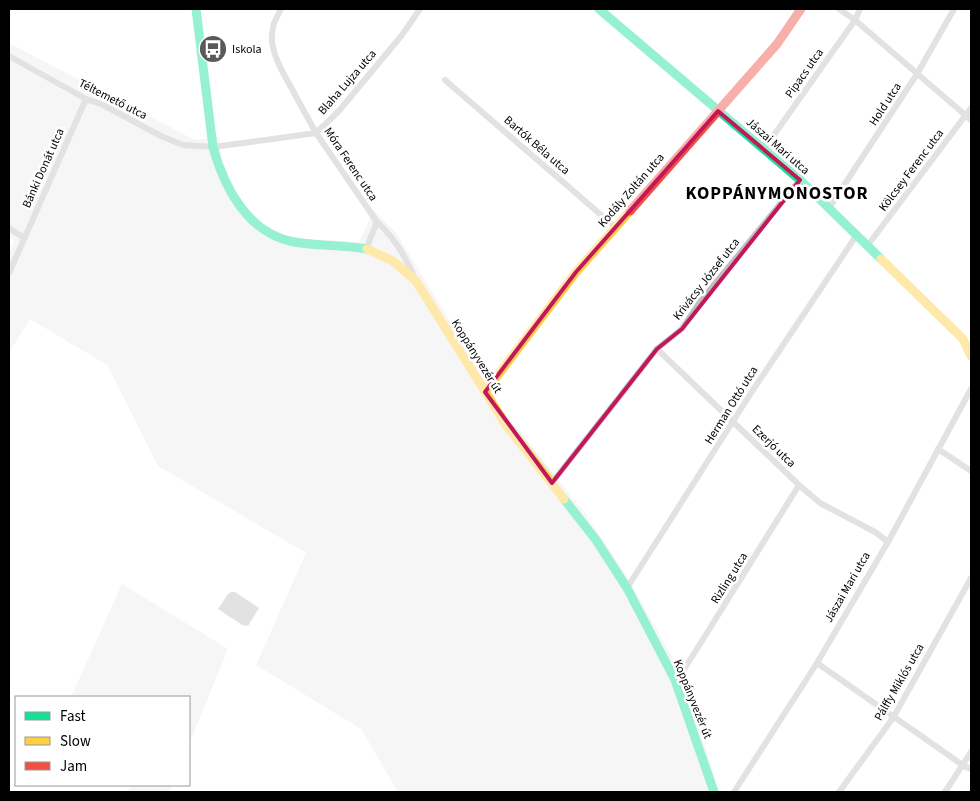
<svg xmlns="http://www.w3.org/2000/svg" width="980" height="801" viewBox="0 0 980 801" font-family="'Source Sans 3',sans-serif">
	<rect width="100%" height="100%" fill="#fff"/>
	<g fill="#ececec">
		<path d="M 9,43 L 195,140 L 219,137 C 221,148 221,161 224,171 C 234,201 263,232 294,237 C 314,241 337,240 359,242 L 374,210 L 397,234 L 466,347 L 497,404 L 585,513 L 625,573 L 684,678 L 719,792 L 398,792 L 361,729 L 256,665 L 306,553 L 158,466 L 107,365 L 30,319 L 9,353 L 9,254 L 14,241 L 9,237 Z"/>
		<polygon points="122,584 228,649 189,744 189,697 71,697"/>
		<polygon points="127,785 172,785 169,792 128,792 130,787"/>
	</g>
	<polygon fill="#bfbfbf" points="231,592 235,592 259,608 248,626 242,625 218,609 228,594"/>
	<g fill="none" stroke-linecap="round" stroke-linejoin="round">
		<g stroke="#bebebe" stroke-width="6">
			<path d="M 281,9 L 274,23 L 272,33 L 272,43 L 275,55 L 281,69 L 316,133 L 377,222 C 395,238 406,257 415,279"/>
			<polyline points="839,9 855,20 971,120"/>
			<polyline points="9,56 86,99 103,105 161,136 183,145 213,147 316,133 338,112 402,35 420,9"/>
			<polyline points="445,80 615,227"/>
			<polyline points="764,149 855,20 860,9"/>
			<polyline points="829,208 917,74 954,9"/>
			<polyline points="9,228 24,238"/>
			<polyline points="868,245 971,108"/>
			<polyline points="366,249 377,222"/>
			<polyline points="9,273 86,99"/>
			<polyline points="657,349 799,485 820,503 875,532 888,542"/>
			<polyline points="938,449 971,471"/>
			<polyline points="552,483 657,349 682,329 700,302 800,180"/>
			<polyline points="627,588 751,393 856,236"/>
			<polyline points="817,663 964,766 971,769"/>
			<polyline points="675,680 683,671 710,628 799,485"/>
			<polyline points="734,792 817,663 888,542 971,389"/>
			<polyline points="839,792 893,718 971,578"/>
			<polyline points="945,792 971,752"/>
		</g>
		<g stroke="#16e098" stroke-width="9">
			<path d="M 196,9 L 213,147 C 224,187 248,234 294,242 C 318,246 343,245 367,249"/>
			<polyline points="599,9 800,180 881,259"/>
			<polyline points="564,499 596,540 627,588 675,680 714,792"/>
		</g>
		<g stroke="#ffcf43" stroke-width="9">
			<polyline points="367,249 393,261 416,281 506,425 564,499"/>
			<polyline points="881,259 963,339 971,356"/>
			<polyline points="485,392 576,272 630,211"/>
		</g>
		<polyline stroke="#f24e42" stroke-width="9" points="630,211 777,44 801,9"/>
	</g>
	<path d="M0 0H980V801H0ZM 718,111 L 800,180 L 682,329 L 657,349 L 552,483 L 485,392 L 576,272 Z" fill="#fff" fill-opacity=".55" fill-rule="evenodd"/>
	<path fill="none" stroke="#c2185b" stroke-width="4" stroke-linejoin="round" d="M 718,111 L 800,180 L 682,329 L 657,349 L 552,483 L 485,392 L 576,272 Z"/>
	<defs>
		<symbol id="bus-disc" viewBox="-11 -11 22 22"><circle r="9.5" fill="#595959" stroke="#fff"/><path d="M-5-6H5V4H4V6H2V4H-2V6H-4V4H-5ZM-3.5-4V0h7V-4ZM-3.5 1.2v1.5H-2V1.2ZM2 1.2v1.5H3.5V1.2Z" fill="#fff"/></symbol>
	</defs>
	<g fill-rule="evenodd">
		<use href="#bus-disc" x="197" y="33" width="32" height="32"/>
	</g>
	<g text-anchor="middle" stroke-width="5" stroke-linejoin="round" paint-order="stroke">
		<g font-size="12" fill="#000" stroke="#fff" text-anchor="start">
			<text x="232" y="53">Iskola</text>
		</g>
		<g font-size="12" fill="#000" stroke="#fff">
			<text transform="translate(804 73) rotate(-55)" y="4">Pipacs utca</text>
			<text transform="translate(347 82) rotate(-49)" y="4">Blaha Lujza utca</text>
			<text transform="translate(113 99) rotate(27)" y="4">Téltemető utca</text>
			<text transform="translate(885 104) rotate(-57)" y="4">Hold utca</text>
			<text transform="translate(537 145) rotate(41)" y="4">Bartók Béla utca</text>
			<text transform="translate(778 146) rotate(41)" y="4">Jászai Mari utca</text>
			<text transform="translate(351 164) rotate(56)" y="4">Móra Ferenc utca</text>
			<text transform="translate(43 168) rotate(-66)" y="4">Bánki Donát utca</text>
			<text transform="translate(911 170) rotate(-53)" y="4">Kölcsey Ferenc utca</text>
			<text transform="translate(631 190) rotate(-49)" y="4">Kodály Zoltán utca</text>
			<text transform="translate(706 279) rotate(-52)" y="4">Krivácsy József utca</text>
			<text transform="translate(477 356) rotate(58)" y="4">Koppányvezér út</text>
			<text transform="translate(731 405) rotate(-58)" y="4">Herman Ottó utca</text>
			<text transform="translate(774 446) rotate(44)" y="4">Ezerjó utca</text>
			<text transform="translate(729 578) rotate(-58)" y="4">Rizling utca</text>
			<text transform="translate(847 587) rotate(-60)" y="4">Jászai Mari utca</text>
			<text transform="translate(899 682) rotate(-60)" y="4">Pálffy Miklós utca</text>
			<text transform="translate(693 699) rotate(68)" y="4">Koppányvezér út</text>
		</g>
		<g font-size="18" font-weight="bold" letter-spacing="1" fill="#000" stroke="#fff">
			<text x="777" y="199">KOPPÁNYMONOSTOR</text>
		</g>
	</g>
	<rect width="980" height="801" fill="none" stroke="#000000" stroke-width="20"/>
	<rect x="15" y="696" width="175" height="90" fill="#ffffff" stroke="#999999"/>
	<rect x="25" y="712" width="25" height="8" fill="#16e098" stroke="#999999"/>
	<text x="60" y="721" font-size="15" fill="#000000">Fast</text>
	<rect x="25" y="737" width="25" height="8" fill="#ffcf43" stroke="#999999"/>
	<text x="60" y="746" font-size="15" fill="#000000">Slow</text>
	<rect x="25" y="762" width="25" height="8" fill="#f24e42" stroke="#999999"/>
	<text x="60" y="771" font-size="15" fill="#000000">Jam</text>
</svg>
